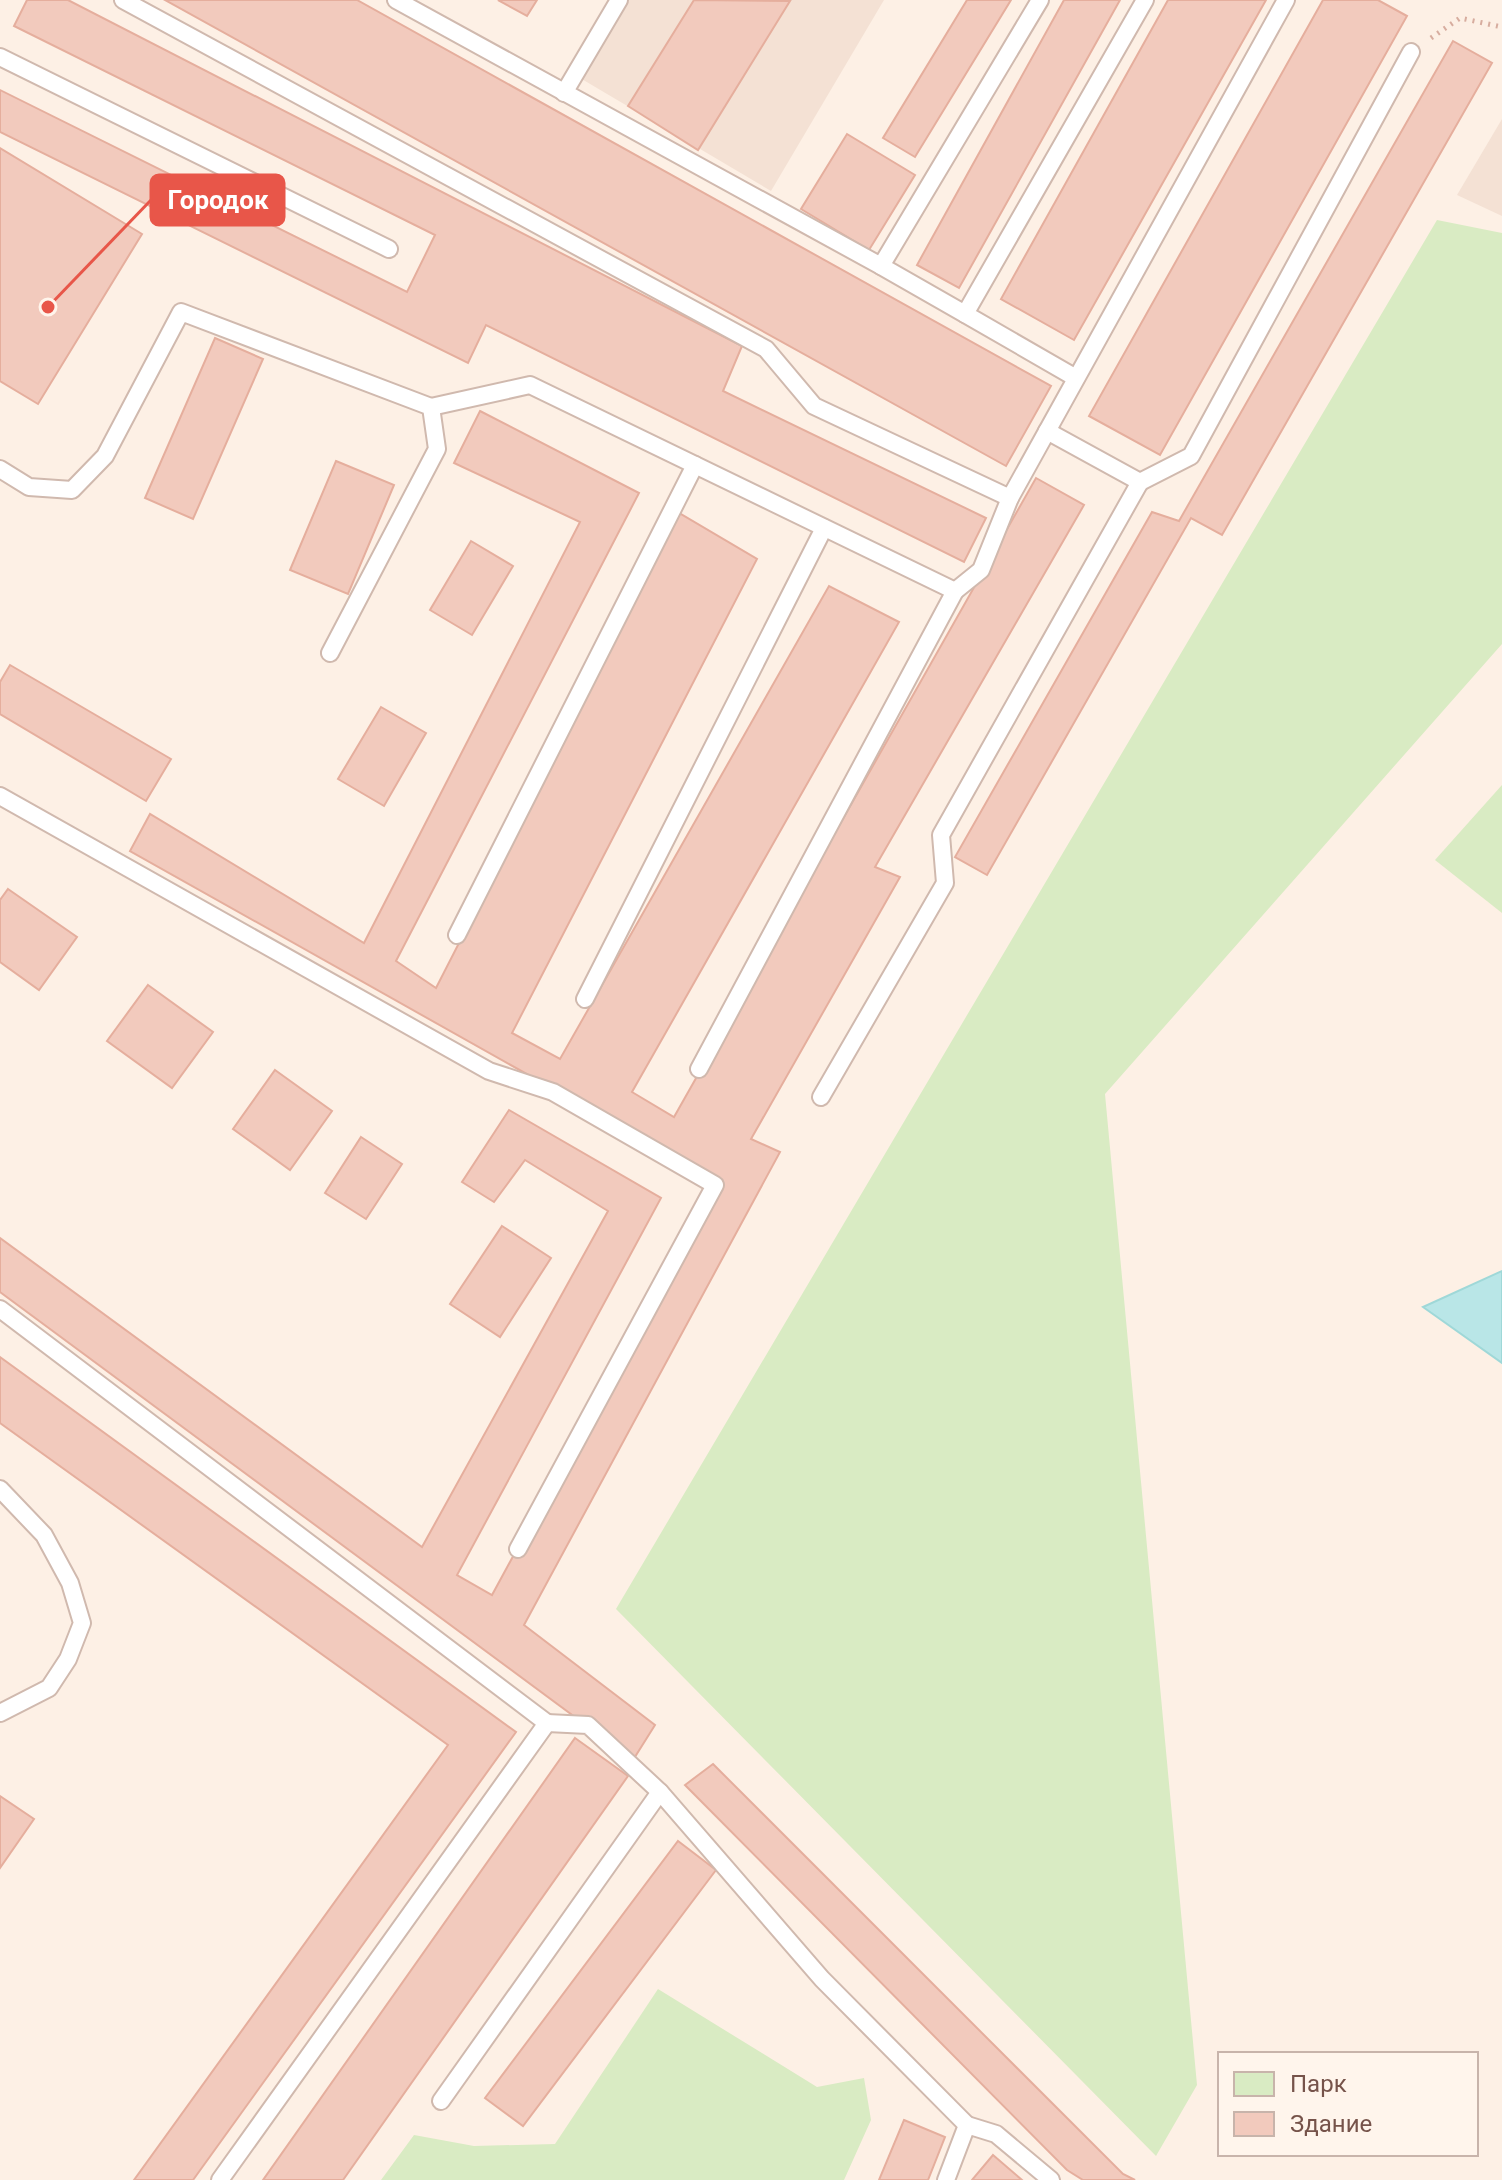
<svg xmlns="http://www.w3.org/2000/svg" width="1502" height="2180" viewBox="0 0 1502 2180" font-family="Roboto,sans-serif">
	<rect width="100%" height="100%" fill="#fdf0e5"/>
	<g fill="#f4e1d4">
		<polygon points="626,0 884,0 771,191 580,78"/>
		<polygon points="1502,119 1502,216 1457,195"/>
	</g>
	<g fill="#d9ebc3">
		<polygon points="1437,220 1502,233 1502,644 1105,1094 1197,2085 1156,2156 616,1609"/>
		<polygon points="1502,785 1502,913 1435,860"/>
		<polygon points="658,1989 817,2087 864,2078 871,2120 844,2180 381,2180 414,2135 474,2146 555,2144"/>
	</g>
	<polygon fill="#b9e6e7" stroke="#9fd8d8" stroke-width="2" points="1502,1271 1502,1363 1423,1307"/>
	<g fill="#f2cabd" stroke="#e5ae9d" stroke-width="2">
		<polygon points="27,0 68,0 742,346 723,391 986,518 964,562 486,325 468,363 0,132 0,90 407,292 435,235 14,26"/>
		<polygon points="165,0 357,0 1051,386 1006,466"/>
		<polygon points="498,0 537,0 527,16"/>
		<polygon points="694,0 790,1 698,150 628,106"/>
		<polygon points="967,0 1011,0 915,157 883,138"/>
		<polygon points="1064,0 1120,0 959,288 917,265"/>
		<polygon points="1168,0 1266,0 1074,340 1001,299"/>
		<polygon points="1323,0 1378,0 1407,16 1160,455 1089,416"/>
		<polygon points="1453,41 1492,63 1222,535 1191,518 987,875 955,857 1152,512 1179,521"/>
		<polygon points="847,134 915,175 869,250 801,209"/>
		<polygon points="0,148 142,234 38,404 0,381"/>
		<polygon points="215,338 263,359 193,519 145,498"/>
		<polygon points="480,411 639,493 396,961 436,988 679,513 757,559 512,1033 560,1059 829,586 899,622 632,1092 674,1117 1036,478 1084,505 875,867 900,877 751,1139 780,1152 524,1625 655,1725 633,1760 0,1292 0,1238 422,1547 608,1211 525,1160 494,1202 462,1182 509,1110 661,1198 457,1575 492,1595 717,1181 130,851 150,814 364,943 580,522 454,463"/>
		<polygon points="336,461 394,485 348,594 290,570"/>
		<polygon points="471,541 513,566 472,635 430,610"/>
		<polygon points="10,665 171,759 146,801 0,714 0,682"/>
		<polygon points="381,707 426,733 384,806 338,779"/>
		<polygon points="8,889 77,937 39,990 0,962 0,900"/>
		<polygon points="148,985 213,1032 172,1088 107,1041"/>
		<polygon points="275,1070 332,1111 290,1170 233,1129"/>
		<polygon points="361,1137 402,1164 366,1219 325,1193"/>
		<polygon points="502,1226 551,1258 500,1337 450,1304"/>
		<polygon points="0,1357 516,1732 193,2180 134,2180 448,1745 0,1423"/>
		<polygon points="575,1738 628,1776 343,2180 263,2180"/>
		<polygon points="713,1764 1123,2174 1135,2180 1083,2180 1067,2170 685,1785"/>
		<polygon points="0,1796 34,1819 0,1868"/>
		<polygon points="678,1841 716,1870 523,2126 485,2098"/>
		<polygon points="904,2120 945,2137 928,2180 879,2180"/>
		<polygon points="993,2155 1022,2180 972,2180"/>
	</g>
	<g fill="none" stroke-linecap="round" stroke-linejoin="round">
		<defs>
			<g id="lane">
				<polyline points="123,0 766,349 814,406 1010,498 1286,0"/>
				<polyline points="396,0 881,266"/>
				<polyline points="0,57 389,249"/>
				<polyline points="564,93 619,0"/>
				<polyline points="965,314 881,266 1040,0"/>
				<polyline points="1076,378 965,314 1145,0"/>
				<polyline points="431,407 530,385 955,591 699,1069"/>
				<polyline points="0,469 29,487 72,490 105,456 181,312 431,407 437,449 330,653"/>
				<polyline points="1140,482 1191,456 1411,52"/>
				<polyline points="955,591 981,570 1010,498"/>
				<polyline points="0,796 489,1071 553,1092 715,1185 518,1549"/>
				<polyline points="457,935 695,465"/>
				<polyline points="585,999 824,528"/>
				<polyline points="821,1097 945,883 941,835 1140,482 1047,431"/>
				<polyline points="0,1309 547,1723 220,2180"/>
				<polyline points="0,1489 44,1535 70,1583 82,1623 68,1659 49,1688 0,1713"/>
				<polyline points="660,1792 822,1979 967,2125 946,2180"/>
				<polyline points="441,2101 660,1792 588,1725 547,1723"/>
				<polyline points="967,2125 996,2134 1051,2180"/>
			</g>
		</defs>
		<use href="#lane" stroke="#d0b9ae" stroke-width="20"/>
		<polyline stroke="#d7ad9f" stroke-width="5" stroke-dasharray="2 6" stroke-linecap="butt" points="1431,38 1460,18 1502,27"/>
		<use href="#lane" stroke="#fff" stroke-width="16"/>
	</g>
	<path fill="none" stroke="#e85649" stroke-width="3" d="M48 307L151 200"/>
	<circle fill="#e85649" stroke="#fff5ec" stroke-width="3" cx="48" cy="307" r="8"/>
	<rect fill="#e85649" stroke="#e85649" stroke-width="3" x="151" y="175" width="133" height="50" rx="8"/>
	<g font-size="26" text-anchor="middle" font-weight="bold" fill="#fff">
		<text x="218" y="209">Городок</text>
	</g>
	<rect x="1218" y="2052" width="260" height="104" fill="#fff5ec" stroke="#c8b4ab" stroke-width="2"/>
	<rect x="1234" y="2072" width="40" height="24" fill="#d9ebc3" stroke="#c8b4ab" stroke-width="2"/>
	<text x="1290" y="2092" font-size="24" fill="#76534a">Парк</text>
	<rect x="1234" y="2112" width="40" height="24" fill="#f2cabd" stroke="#c8b4ab" stroke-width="2"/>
	<text x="1290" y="2132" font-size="24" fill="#76534a">Здание</text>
</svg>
